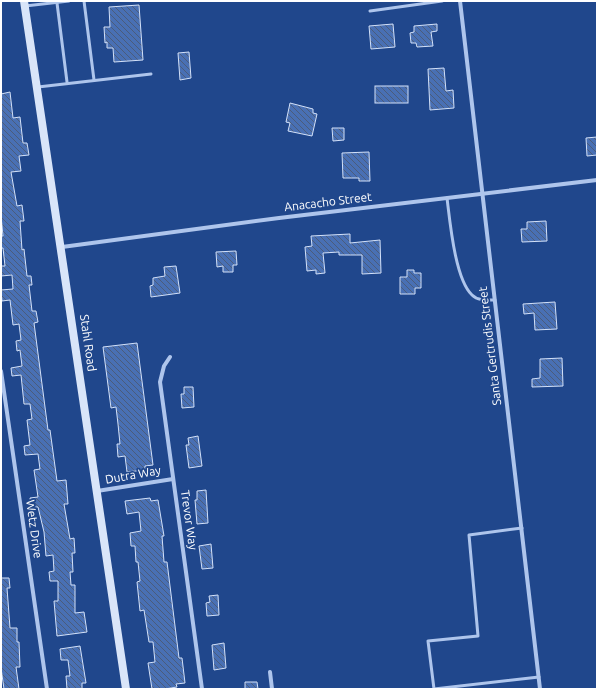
<svg xmlns="http://www.w3.org/2000/svg" width="598" height="690" viewBox="0 0 598 690" font-family="Ubuntu,sans-serif">
	<defs>
		<pattern id="building-back-hatch" width="6" height="6" patternUnits="userSpaceOnUse"><rect width="6" height="6" fill="#4970b4"/><path d="M-1 5l2 2M0 0l6 6M5-1l2 2" fill="none" stroke="#4b5c7b"/></pattern>
	</defs>
	<rect width="100%" height="100%" fill="#20478c"/>
	<g fill="url(#building-back-hatch)" stroke="#d3e1f9">
		<polygon points="139,5 143,60 114,62 113,48 107,48 107,42 105,43 104,27 110,27 109,7"/>
		<polygon points="393,24 395,47 371,49 369,26"/>
		<polygon points="437,24 437,31 431,32 433,46 417,47 416,43 411,43 410,33 414,32 414,26"/>
		<polygon points="189,52 191,78 180,80 178,53"/>
		<polygon points="444,68 446,91 453,90 454,108 430,110 428,69"/>
		<rect x="375" y="86" width="33" height="17"/>
		<polygon points="10,92 13,118 20,117 23,143 27,143 29,155 19,156 21,171 11,172 17,206 22,205 24,221 20,221 22,250 24,249 27,276 31,276 32,285 29,285 32,311 36,311 38,322 34,323 48,430 50,430 57,481 66,480 68,504 64,504 70,539 74,538 75,553 72,553 73,572 70,572 71,585 75,585 75,613 84,612 87,632 57,636 54,601 58,601 58,581 50,581 49,572 54,571 53,555 46,556 44,532 38,507 31,507 30,498 38,497 34,470 40,469 38,454 25,455 24,446 30,445 27,420 32,419 30,404 24,404 21,375 12,376 11,368 22,366 20,350 17,351 16,341 21,340 19,324 13,325 10,300 2,301 1,292 1,290 13,289 12,275 1,276 1,266 5,266 3,248 1,248 1,236 3,236 1,216 1,94"/>
		<polygon points="290,103 313,109 313,113 317,114 312,136 288,131 290,123 286,122"/>
		<polygon points="332,128 344,128 344,140 333,141"/>
		<polygon points="597,137 597,155 587,156 586,138"/>
		<polygon points="369,152 370,181 359,181 359,178 343,178 342,153"/>
		<polygon points="546,221 547,241 522,242 521,229 527,229 527,222"/>
		<polygon points="350,234 350,243 380,240 381,273 362,274 362,255 339,255 339,252 323,253 325,273 316,274 316,270 307,271 305,247 312,246 311,236"/>
		<polygon points="236,251 237,265 233,265 233,272 223,272 223,266 217,267 216,252"/>
		<polygon points="176,266 180,293 151,297 150,286 153,285 153,278 165,276 164,267"/>
		<polygon points="407,270 414,270 414,273 421,273 421,288 415,288 415,294 400,294 400,277 407,277"/>
		<polygon points="555,302 557,329 535,330 534,313 524,314 523,304"/>
		<polygon points="137,343 153,465 145,466 145,470 127,472 125,456 118,457 117,444 120,444 118,424 116,407 111,408 103,347"/>
		<polygon points="562,358 563,386 532,387 532,379 540,378 540,359"/>
		<polygon points="184,387 193,387 194,407 182,408 181,394 184,394"/>
		<polygon points="198,436 202,466 189,468 186,445 189,445 188,438"/>
		<polygon points="206,490 208,523 197,524 195,500 197,500 197,491"/>
		<polygon points="150,498 151,501 158,500 164,536 162,536 164,562 167,562 179,658 182,658 185,683 176,684 177,687 165,689 152,689 148,663 155,662 153,642 149,642 144,610 140,611 137,582 140,581 138,562 136,562 135,546 131,546 130,533 141,531 139,512 127,514 125,501"/>
		<polygon points="211,544 213,568 202,569 199,546"/>
		<polygon points="1,578 9,578 10,588 7,588 10,628 17,628 17,642 19,642 20,667 16,667 19,689 4,689 1,668"/>
		<polygon points="218,595 219,615 207,616 206,603 210,602 209,596"/>
		<polygon points="224,643 226,668 214,670 212,645"/>
		<polygon points="80,646 86,683 82,683 82,689 67,689 66,676 70,676 68,660 61,660 60,649"/>
		<polygon points="245,682 257,682 258,689 245,689"/>
	</g>
	<g fill="none" stroke-linecap="round" stroke-linejoin="round">
		<g stroke="#aec5ec" stroke-width="3">
			<polyline points="84,1 94,80"/>
			<polyline points="57,3 67,82"/>
			<polyline points="25,6 69,1"/>
			<polyline points="370,11 442,1"/>
			<polyline points="38,87 151,74"/>
			<path d="M 447,198 C 450,222 455,279 472,295 C 478,301 487,300 495,300"/>
			<polyline points="434,689 428,641 478,636 469,535 522,528"/>
			<polyline points="434,689 539,677"/>
		</g>
		<g stroke="#aec5ec" stroke-width="4">
			<polyline points="460,1 540,689"/>
			<polyline points="62,247 279,218 597,180"/>
			<polyline points="170,357 164,366 160,382 202,689"/>
			<polyline points="1,371 47,689"/>
			<polyline points="97,491 173,479"/>
			<polyline points="270,672 272,689"/>
		</g>
		<polyline stroke="#d9e5f9" stroke-width="8" points="24,1 126,689"/>
	</g>
	<g text-anchor="middle" stroke-width="3.5" stroke-linejoin="round" paint-order="stroke">
		<g font-size="12" fill="#fff" stroke="#20478c">
			<text transform="translate(328 202) rotate(-7)" y="4">Anacacho Street</text>
			<text transform="translate(88 343) rotate(82)" y="4">Stahl Road</text>
			<text transform="translate(490 346) rotate(-97)" y="4">Santa Gertrudis Street</text>
			<text transform="translate(133 475) rotate(-10)" y="4">Dutra Way</text>
			<text transform="translate(189 520) rotate(82)" y="4">Trevor Way</text>
			<text transform="translate(34 529) rotate(82)" y="4">Wetz Drive</text>
		</g>
	</g>
	<rect width="598" height="690" fill="none" stroke="#ffffff" stroke-width="4"/>
</svg>
